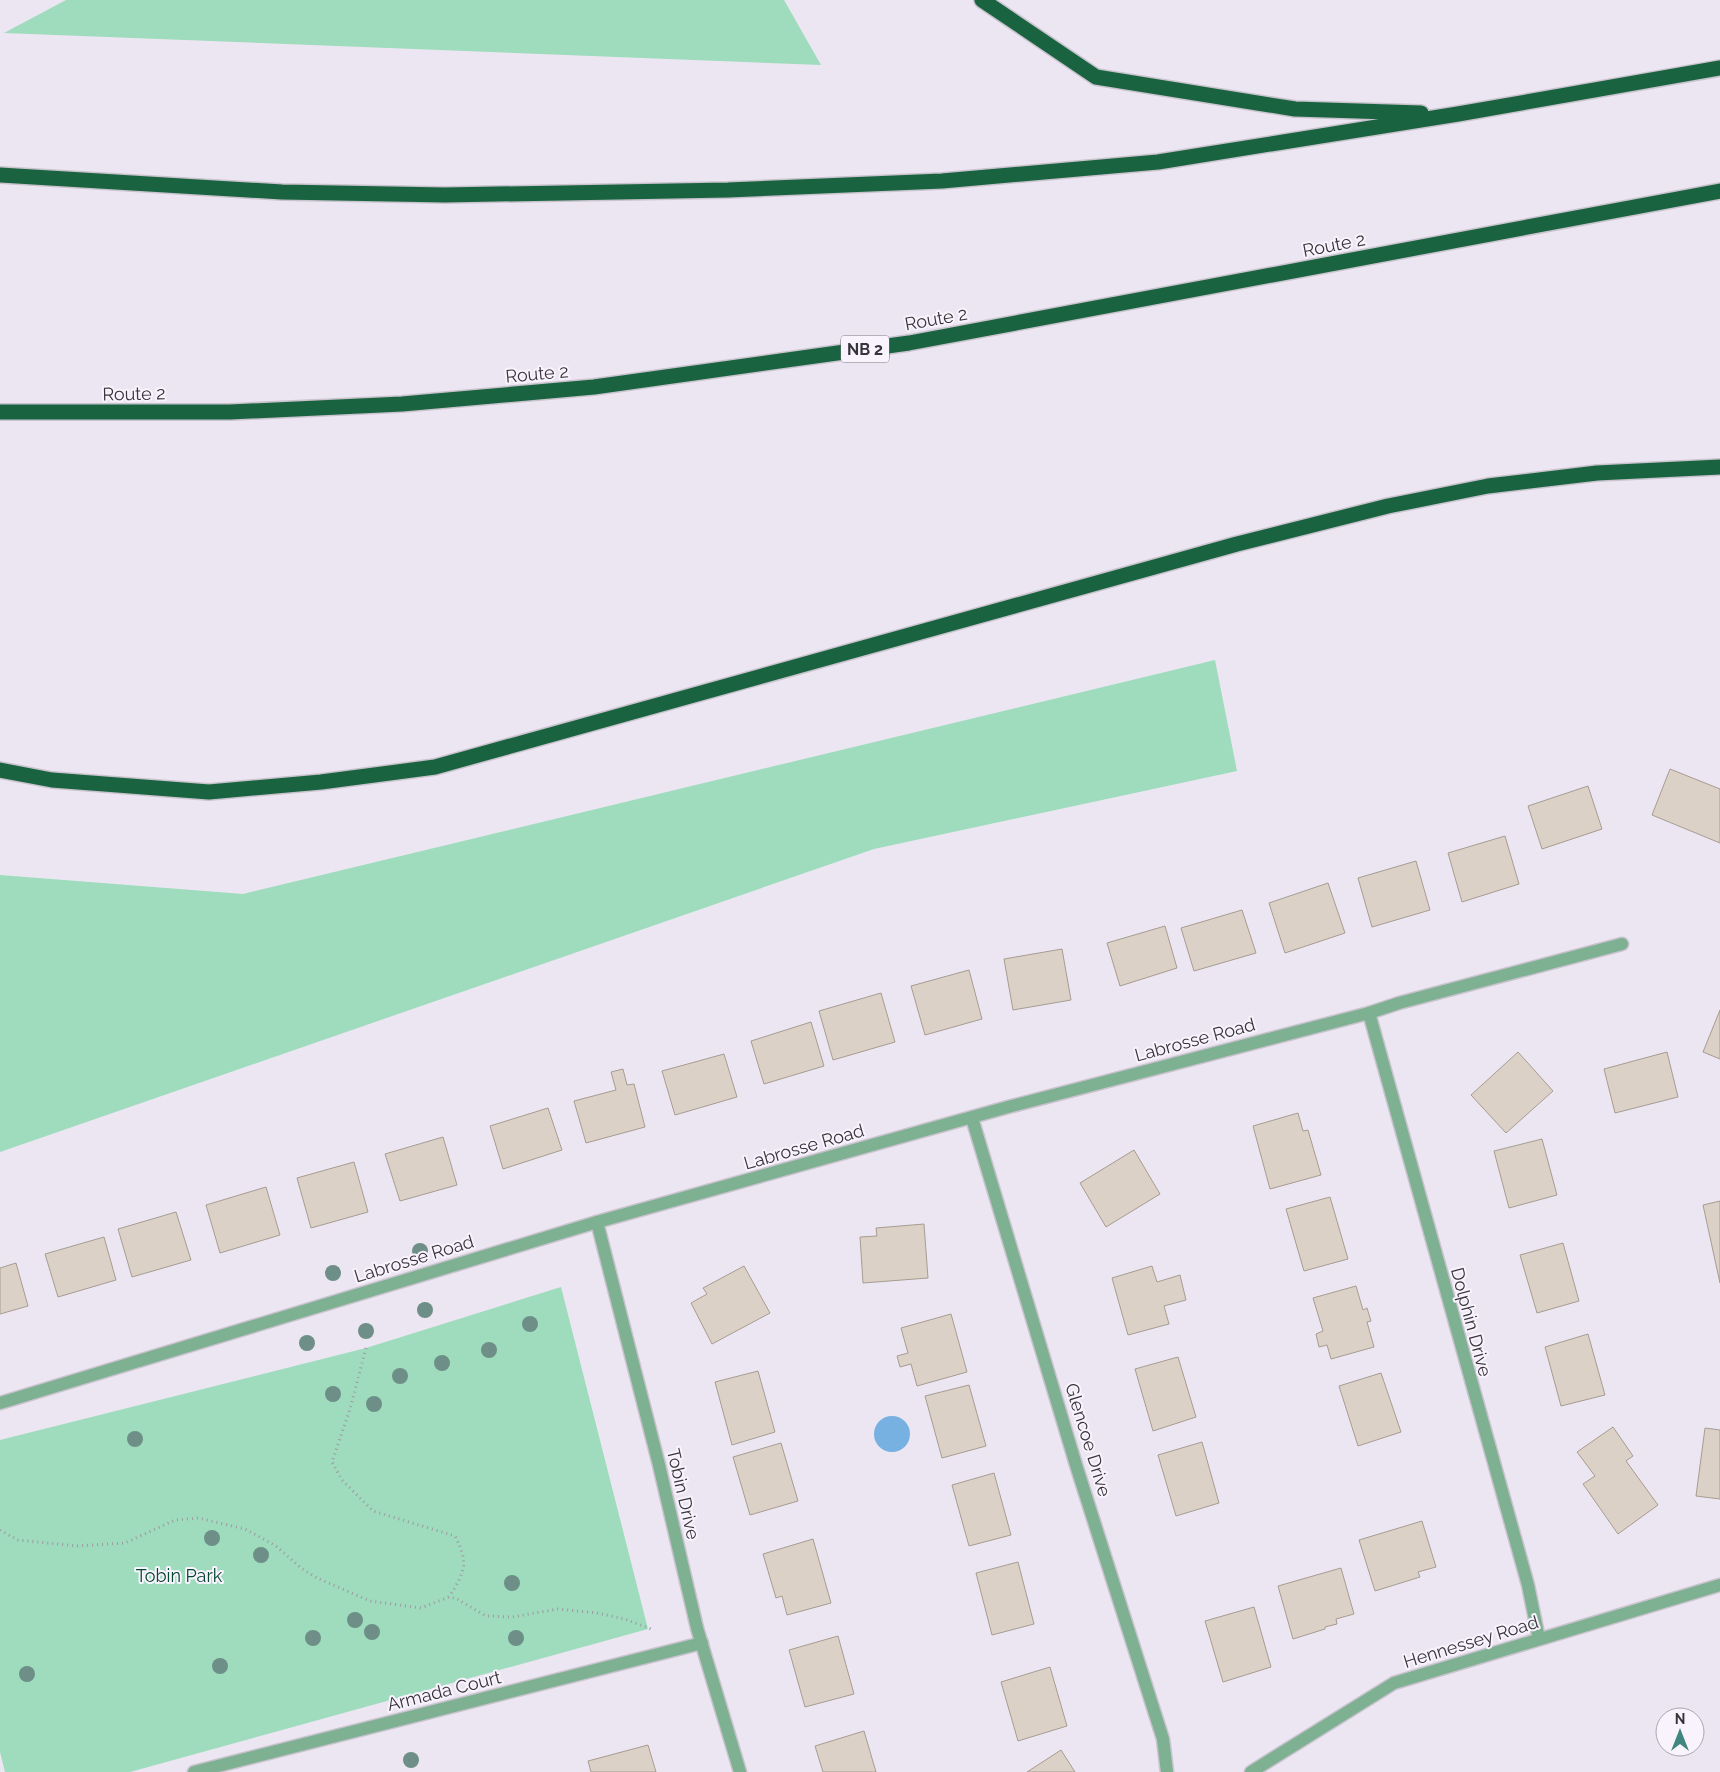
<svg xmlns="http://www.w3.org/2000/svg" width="1720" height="1772" viewBox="0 0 1720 1772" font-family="Raleway,sans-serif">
	<rect width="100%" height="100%" fill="#ece6f2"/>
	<g fill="#9edcbd">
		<polygon points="66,0 784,0 821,65 4,33"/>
		<polygon points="1215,660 1237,771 874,849 0,1152 0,875 243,894"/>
		<polygon points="561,1287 648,1629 130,1772 5,1772 0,1752 0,1440 366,1348"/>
	</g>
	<circle fill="#77b1e2" cx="892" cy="1434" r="18"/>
	<g fill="#dbd1c6" stroke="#a69c92">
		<polygon points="1670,769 1720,789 1720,843 1652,815"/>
		<polygon points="1588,786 1602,829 1542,849 1528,806"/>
		<polygon points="1505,836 1519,884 1462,902 1448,853"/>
		<polygon points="1416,861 1430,910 1372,927 1358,878"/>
		<polygon points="1328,883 1345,933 1285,953 1269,903"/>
		<polygon points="1242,910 1256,953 1194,971 1181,928"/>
		<polygon points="1165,926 1177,968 1120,986 1107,943"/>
		<polygon points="1062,949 1071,1000 1013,1010 1004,959"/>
		<polygon points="969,970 982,1019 925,1035 911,986"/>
		<polygon points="881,993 895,1042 833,1060 819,1011"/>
		<polygon points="1720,1010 1720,1059 1703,1052"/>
		<polygon points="811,1022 824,1066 764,1084 751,1041"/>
		<polygon points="1518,1052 1553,1091 1506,1133 1471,1095"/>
		<polygon points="1667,1052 1678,1097 1615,1113 1604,1069"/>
		<polygon points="724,1054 737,1097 675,1115 662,1071"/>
		<polygon points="623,1069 627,1085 634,1084 645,1127 586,1143 574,1101 616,1090 611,1072"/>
		<polygon points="548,1108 562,1150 503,1169 490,1126"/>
		<polygon points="1298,1113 1303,1131 1308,1130 1321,1175 1270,1189 1253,1126"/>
		<polygon points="443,1137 457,1185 400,1201 385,1154"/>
		<polygon points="1542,1139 1557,1195 1509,1208 1494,1151"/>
		<polygon points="1134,1150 1160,1194 1106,1227 1080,1183"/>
		<polygon points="354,1162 368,1212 311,1228 297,1178"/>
		<polygon points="266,1187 280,1235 220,1253 206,1205"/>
		<polygon points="1330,1197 1348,1259 1304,1271 1286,1209"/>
		<polygon points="1720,1201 1720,1283 1703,1205"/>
		<polygon points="176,1212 191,1260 132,1277 118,1229"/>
		<polygon points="924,1224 928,1278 863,1283 860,1237 877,1236 876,1228"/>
		<polygon points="104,1237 116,1280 58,1297 45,1254"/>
		<polygon points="1563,1243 1579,1301 1537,1313 1520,1255"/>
		<polygon points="16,1263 28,1306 0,1314 0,1268"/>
		<polygon points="744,1266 770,1313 712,1344 691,1303 707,1294 703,1288"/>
		<polygon points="1152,1266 1157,1282 1180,1275 1186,1300 1164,1306 1169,1324 1128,1335 1112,1278"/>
		<polygon points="1356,1286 1363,1310 1367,1308 1371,1321 1367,1322 1374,1347 1331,1359 1327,1345 1319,1347 1316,1334 1323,1331 1313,1298"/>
		<polygon points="951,1314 967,1372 917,1386 911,1364 900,1367 897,1356 908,1353 901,1328"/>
		<polygon points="1588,1334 1605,1395 1561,1406 1545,1347"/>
		<polygon points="1178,1357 1196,1417 1153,1431 1135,1369"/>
		<polygon points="758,1371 775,1432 732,1445 715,1382"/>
		<polygon points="1381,1373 1401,1432 1358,1446 1339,1386"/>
		<polygon points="969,1385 986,1446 942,1458 925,1396"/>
		<polygon points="1613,1427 1633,1456 1626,1461 1658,1505 1618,1534 1583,1484 1595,1476 1577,1452"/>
		<polygon points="1705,1428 1720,1430 1720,1499 1696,1496"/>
		<polygon points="1202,1442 1219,1503 1176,1516 1158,1455"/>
		<polygon points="781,1443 798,1501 750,1515 733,1457"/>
		<polygon points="994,1473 1011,1535 969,1546 952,1485"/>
		<polygon points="1422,1521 1436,1567 1418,1572 1420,1577 1375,1591 1359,1540"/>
		<polygon points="813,1539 831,1603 787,1615 782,1596 776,1598 763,1554"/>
		<polygon points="1018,1562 1034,1624 992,1635 976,1573"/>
		<polygon points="1341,1568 1354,1614 1336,1619 1337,1624 1325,1627 1325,1629 1293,1639 1278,1586"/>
		<polygon points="1254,1607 1271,1667 1223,1682 1205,1621"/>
		<polygon points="838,1636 854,1694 805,1707 789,1650"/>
		<polygon points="1050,1667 1067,1726 1018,1741 1001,1682"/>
		<polygon points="864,1731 876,1772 823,1772 815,1746"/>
		<polygon points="648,1745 656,1772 591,1772 588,1761"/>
		<polygon points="1061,1750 1075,1772 1027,1772"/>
	</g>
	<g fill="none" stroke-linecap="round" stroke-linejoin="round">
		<defs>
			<g id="minor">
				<polyline points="1369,1013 1528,1585 1539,1639"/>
				<polyline points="972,1118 1076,1465 1163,1739 1167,1772"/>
				<polyline points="597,1222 659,1465 697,1628 740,1772"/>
				<polyline points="0,1403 597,1222 1008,1107 1369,1013 1399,1003 1622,944"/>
				<polyline points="194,1772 702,1643"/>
				<polyline points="1251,1772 1394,1683 1720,1585"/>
			</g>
			<g id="highway">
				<polyline points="982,0 1096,77 1295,109 1421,113"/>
				<polyline points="0,175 282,192 445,195 728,190 942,181 1158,162 1458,114 1720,68"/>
				<polyline points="0,412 230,412 402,404 594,387 909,343 1720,191"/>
				<polyline points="0,770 52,780 209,792 321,782 435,767 1237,544 1388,506 1488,486 1597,473 1720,467"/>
			</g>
		</defs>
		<use href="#minor" stroke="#c8c3cd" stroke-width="15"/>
		<use href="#highway" stroke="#c8c3cd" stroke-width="18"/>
		<g stroke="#9e99a2" stroke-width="3" stroke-dasharray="1 4" stroke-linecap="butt">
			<path d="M 366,1348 L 350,1409 L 332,1462 L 342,1480 L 373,1511 L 455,1536 C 469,1563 465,1572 449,1597"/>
			<polyline points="0,1530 18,1540 77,1546 125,1543 175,1520 198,1518 245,1529 276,1546 301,1568 317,1578 370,1601 421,1608 449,1597 457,1599 486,1616 512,1617 558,1609 597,1613 625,1619 651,1629"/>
		</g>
		<use href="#minor" stroke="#7eb092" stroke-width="12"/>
		<use href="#highway" stroke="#1a6340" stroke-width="15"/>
	</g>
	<g fill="#6d8f87">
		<circle cx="420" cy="1251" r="8"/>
		<circle cx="333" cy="1273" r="8"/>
		<circle cx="425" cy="1310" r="8"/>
		<circle cx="530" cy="1324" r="8"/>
		<circle cx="366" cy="1331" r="8"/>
		<circle cx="307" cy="1343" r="8"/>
		<circle cx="489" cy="1350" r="8"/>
		<circle cx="442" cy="1363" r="8"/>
		<circle cx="400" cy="1376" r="8"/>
		<circle cx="333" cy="1394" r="8"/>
		<circle cx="374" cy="1404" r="8"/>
		<circle cx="135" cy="1439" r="8"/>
		<circle cx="212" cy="1538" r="8"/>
		<circle cx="261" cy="1555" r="8"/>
		<circle cx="512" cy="1583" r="8"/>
		<circle cx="355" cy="1620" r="8"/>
		<circle cx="372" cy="1632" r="8"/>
		<circle cx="313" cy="1638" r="8"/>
		<circle cx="516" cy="1638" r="8"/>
		<circle cx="220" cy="1666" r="8"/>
		<circle cx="27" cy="1674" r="8"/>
		<circle cx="411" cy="1760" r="8"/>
	</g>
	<g text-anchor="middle" stroke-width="4" stroke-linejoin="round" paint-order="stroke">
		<rect fill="#f9f3fe" stroke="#716e75" stroke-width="1" x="841" y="335.5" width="48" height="27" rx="4"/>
		<g font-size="16" font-weight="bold" fill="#37353a">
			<text x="865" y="355">NB 2</text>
		</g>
		<g font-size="18" fill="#37353a" stroke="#f9f3fe">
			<text transform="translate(1334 245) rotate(-11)" y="6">Route 2</text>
			<text transform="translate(936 319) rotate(-10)" y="6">Route 2</text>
			<text transform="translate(537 374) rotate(-5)" y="6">Route 2</text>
			<text transform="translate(134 394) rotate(-1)" y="6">Route 2</text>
			<text transform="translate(1195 1040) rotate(-15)" y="6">Labrosse Road</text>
			<text transform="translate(804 1147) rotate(-16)" y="6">Labrosse Road</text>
			<text transform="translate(414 1259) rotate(-17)" y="6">Labrosse Road</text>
			<text transform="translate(1471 1322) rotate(75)" y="6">Dolphin Drive</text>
			<text transform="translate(1088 1440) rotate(73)" y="6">Glencoe Drive</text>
			<text transform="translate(683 1494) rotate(77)" y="6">Tobin Drive</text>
			<text transform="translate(1471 1642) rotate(-17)" y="6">Hennessey Road</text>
			<text transform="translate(444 1691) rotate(-14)" y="6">Armada Court</text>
		</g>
		<g font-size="18" fill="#05472f" stroke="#f9f3fe">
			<text x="179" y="1582">Tobin Park</text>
		</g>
	</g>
	<g transform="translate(1680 1732)"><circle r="24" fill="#f9f3fe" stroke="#aba7b0"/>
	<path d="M0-4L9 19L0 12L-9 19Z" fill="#40877f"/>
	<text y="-8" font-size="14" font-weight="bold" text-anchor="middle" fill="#37353a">N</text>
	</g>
</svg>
